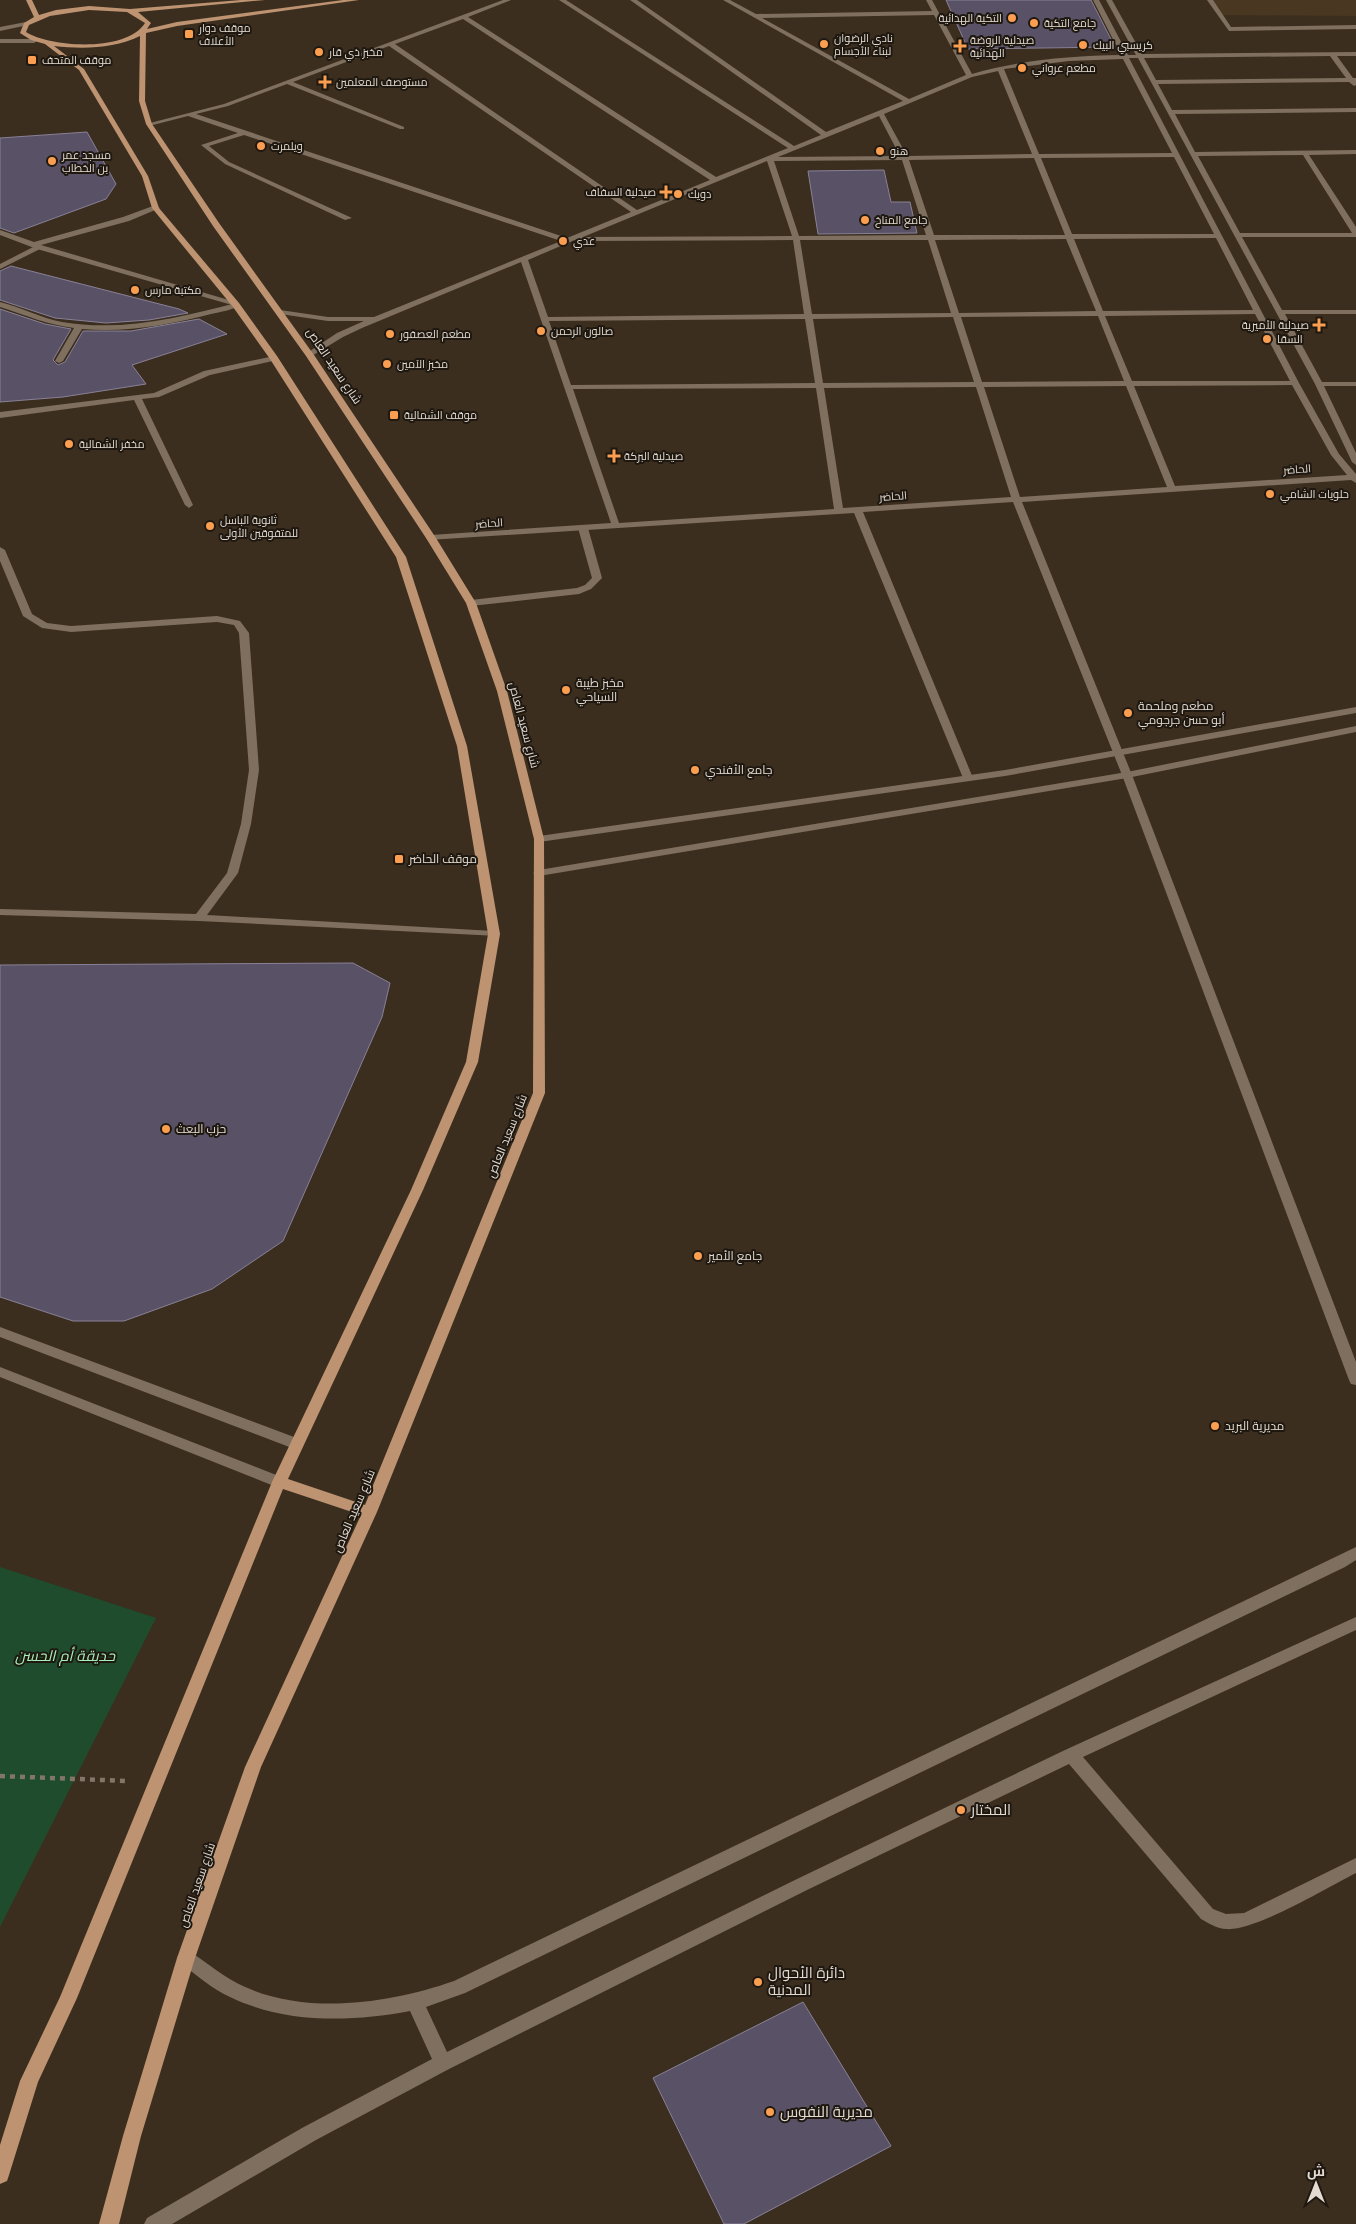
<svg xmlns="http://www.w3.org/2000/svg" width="1356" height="2224" viewBox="0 0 1356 2224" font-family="'Playfair Display',Cairo,serif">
	<rect width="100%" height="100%" fill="#3c2e1e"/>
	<polygon fill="#493722" points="1209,0 1356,0 1356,16 1219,15"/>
	<polygon fill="#1e4c2d" points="0,1567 156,1618 0,1927"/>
	<g fill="#595266" stroke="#888197">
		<polygon points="946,0 1091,0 1115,47 968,49"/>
		<polygon points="87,132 116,184 106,199 14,233 0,228 0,138"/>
		<polygon points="884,170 891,202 910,202 917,233 818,234 808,171"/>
		<polygon points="11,266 179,309 188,313 149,320 106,323 55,318 0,300 0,271"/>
		<polygon points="0,309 45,324 71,329 53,360 58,365 65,362 83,331 131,331 199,319 227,334 132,365 146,384 63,397 0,402"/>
		<polygon points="353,963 390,983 382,1017 283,1241 212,1289 124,1321 73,1321 0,1297 0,965"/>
		<polygon points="803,2002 891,2146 744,2224 724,2224 653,2078"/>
	</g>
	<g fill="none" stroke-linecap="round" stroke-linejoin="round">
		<polyline stroke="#827669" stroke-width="4.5" stroke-dasharray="5 5" stroke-linecap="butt" points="0,1776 128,1781"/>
		<g fill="#7f6f5e" fill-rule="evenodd">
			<polygon points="583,525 588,528 602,578 591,589 579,594 471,606 466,603 471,600 577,588 585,585 592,578 578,528"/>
			<polygon points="0,1327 302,1440 304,1444 302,1448 292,1448 0,1337"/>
		</g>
		<g fill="#7f6f5e" fill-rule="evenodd">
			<path d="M 503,0 L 511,0 L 468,17 L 716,177 L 788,148 L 559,0 L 566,0 L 794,146 L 821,135 L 630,0 L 637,0 L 826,132 L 903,101 L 723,0 L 730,0 L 756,14 L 932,11 L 926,0 L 932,0 L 972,74 C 1021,60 1069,56 1121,55 L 1093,0 L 1099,0 L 1128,55 L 1136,55 L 1106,0 L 1112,0 L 1142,54 L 1356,52 L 1356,56 L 1337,56 L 1353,78 L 1356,78 L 1356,85 L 1354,86 L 1349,82 L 1158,84 L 1172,110 L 1356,108 L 1356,112 L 1175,114 L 1195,152 L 1356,150 L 1356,154 L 1309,155 L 1356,227 L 1356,237 L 1242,237 L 1282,310 L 1356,310 L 1356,314 L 1285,314 L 1322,382 L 1356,382 L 1356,386 L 1324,386 L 1356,453 L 1356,465 L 1352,462 L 1315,384 L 1138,58 L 1129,58 L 1299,383 L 1339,454 L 1356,474 L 1356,483 L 1351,480 L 1022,502 L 1132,775 L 1356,1362 L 1356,1385 L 1351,1384 L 1349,1380 L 1122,775 L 1013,502 L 863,512 L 973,778 L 968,781 L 963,778 L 854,513 L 428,540 L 426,538 L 431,535 L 611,523 L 521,262 L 362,328 L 343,337 L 310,357 L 306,355 L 307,353 L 337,333 L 364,321 L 328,321 L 280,314 L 276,312 L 280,310 L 328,317 L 374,317 L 561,241 L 244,135 L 209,146 L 229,162 L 352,218 L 345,220 L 225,164 L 201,145 L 238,133 L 188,116 L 149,126 L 146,124 L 224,104 ZM 934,15 L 966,75 L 909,99 L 762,18 ZM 463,19 L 710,180 L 637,210 L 395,44 ZM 389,46 L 631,212 L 567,238 L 196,114 L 228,106 L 287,84 L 400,129 L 404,129 L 404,127 L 293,82 ZM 1330,56 L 1346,78 L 1156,80 L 1144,58 ZM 1123,59 L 1172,153 L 1039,154 L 1004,69 L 1069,61 ZM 998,71 L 1032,154 L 907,156 L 884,114 L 972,77 ZM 879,116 L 900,156 L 778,157 ZM 1303,155 L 1352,233 L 1240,233 L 1198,156 ZM 1174,157 L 1214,234 L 1072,234 L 1041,158 ZM 1034,158 L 1065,235 L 934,235 L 909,160 ZM 902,160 L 926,235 L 799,236 L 774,161 ZM 767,161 L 792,236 L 583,237 ZM 1216,238 L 1253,310 L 1103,311 L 1074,239 ZM 577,239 L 581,241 L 793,240 L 804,314 L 548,317 L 528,260 ZM 1066,239 L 1096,311 L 959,313 L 935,240 ZM 800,240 L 928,240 L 951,313 L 812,314 ZM 1255,314 L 1290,381 L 1132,381 L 1105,316 ZM 1098,316 L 1124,381 L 982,382 L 961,317 ZM 953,317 L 974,382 L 823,383 L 813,319 ZM 805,319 L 815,383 L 571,385 L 549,321 ZM 1292,385 L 1331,455 L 1347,475 L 1175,486 L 1134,386 ZM 1126,386 L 1167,487 L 1020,497 L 984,387 ZM 976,387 L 1011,497 L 843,508 L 824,388 ZM 816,388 L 834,509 L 619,523 L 573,389 Z"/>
			<polygon points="1207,0 1213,0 1231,27 1356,25 1356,29 1229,31"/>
			<polygon points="37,245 44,247 0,269 0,264"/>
			<path d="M 0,302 C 21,307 41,318 62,322 C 121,332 179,318 236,303 L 240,305 C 233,310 220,312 211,314 C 169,325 125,333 82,329 L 63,361 L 59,363 L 55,361 L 74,328 C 48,325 25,315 0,307 Z"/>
			<polygon points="274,356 278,358 277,360 210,375 159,397 142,399 193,505 189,508 185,505 134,400 0,418 0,412 154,393 204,371"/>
			<polygon points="0,547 5,550 32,614 47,623 71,626 217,616 240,621 249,633 259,770 251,824 238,873 207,915 494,931 500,934 498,936 199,921 0,915 0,909 196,914 227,873 241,824 249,770 239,633 234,625 217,622 71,632 42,628 23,616 0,561"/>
			<path d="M 1356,1547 L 1356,1560 L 1345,1567 L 465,1993 L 426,2007 L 447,2052 L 795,1880 L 1065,1750 L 1356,1617 L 1356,1630 L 1083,1757 L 1213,1909 L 1226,1914 L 1244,1913 L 1356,1858 L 1356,1873 C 1328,1887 1254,1932 1226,1929 C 1218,1929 1208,1923 1201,1919 L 1069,1764 L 807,1890 L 449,2069 L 316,2140 L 172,2224 L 144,2224 L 147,2218 L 302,2128 L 432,2059 L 410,2011 C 351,2022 286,2024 230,1997 C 212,1989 197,1975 180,1963 L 177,1958 L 180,1953 L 186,1950 L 192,1953 C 209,1964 225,1978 243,1986 C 307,2016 391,2003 454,1981 Z"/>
		</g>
		<g fill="#7f6f5e" fill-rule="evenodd">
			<polygon points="26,22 28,25 0,31 0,27"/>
			<polygon points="0,39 34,39 37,41 34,43 0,43"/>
			<polygon points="153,206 160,208 129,221 41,245 239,303 239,307 37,249 0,235 0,230 34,242 123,217"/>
			<polygon points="1356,707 1356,713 1005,776 539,842 534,839 539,836 1005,770"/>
			<polygon points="1356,726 1356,732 1127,778 539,876 533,873 539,870 1127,772"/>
			<polygon points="0,1367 284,1478 286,1482 284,1486 279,1487 274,1486 0,1377"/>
		</g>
		<path fill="#bd9371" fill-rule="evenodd" d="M 26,0 L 32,0 L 39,15 L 56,10 L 89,6 L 130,9 L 241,0 L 265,0 L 138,12 L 151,23 L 147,29 L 177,22 L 343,0 L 359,0 L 177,26 L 146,33 L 145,101 L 152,124 L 219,223 L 314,355 L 436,538 L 476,603 L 507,691 L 544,839 L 545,1093 L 377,1512 L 261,1767 L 195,1958 L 141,2136 L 119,2224 L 99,2224 L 123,2136 L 177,1958 L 245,1767 L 361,1515 L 283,1489 L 77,1998 L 38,2082 L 9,2175 L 7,2181 L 0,2184 L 0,2145 L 20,2081 L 60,1997 L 272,1482 L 411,1190 L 466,1062 L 488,934 L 457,746 L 396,557 L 270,359 L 233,307 L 152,208 L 142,176 L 79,70 L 45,44 L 31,40 L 20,33 L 24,23 L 34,17 ZM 89,10 L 127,12 L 145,23 C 127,52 52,48 26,32 L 29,25 L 50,16 ZM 140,36 L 139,101 L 146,124 L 213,226 L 306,356 L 426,538 L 466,603 L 497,691 L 534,839 L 533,1093 L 365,1505 L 288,1479 L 423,1190 L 478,1062 L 500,934 L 467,746 L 406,557 L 277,356 L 239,303 L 159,208 L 148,176 L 84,69 L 54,46 C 82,49 114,49 140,36 Z"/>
	</g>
	<g fill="#fb9e50" stroke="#1e1811" stroke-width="2">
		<circle cx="1012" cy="18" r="5"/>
		<circle cx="1034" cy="23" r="5"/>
		<rect x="184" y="29" width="10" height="10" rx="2.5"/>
		<circle cx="824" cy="44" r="5"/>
		<circle cx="1083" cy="45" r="5"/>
		<path d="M957.5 38.5h5v5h5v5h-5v5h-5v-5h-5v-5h5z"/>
		<circle cx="319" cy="52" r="5"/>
		<rect x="27" y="55" width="10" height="10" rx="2.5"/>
		<circle cx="1022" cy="68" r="5"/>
		<path d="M322.5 74.5h5v5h5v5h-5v5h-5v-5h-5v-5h5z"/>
		<circle cx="261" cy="146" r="5"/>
		<circle cx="880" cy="151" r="5"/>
		<circle cx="52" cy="161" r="5"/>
		<path d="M663.5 184.5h5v5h5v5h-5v5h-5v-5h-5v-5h5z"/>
		<circle cx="678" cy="194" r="5"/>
		<circle cx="865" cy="220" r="5"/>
		<circle cx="563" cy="241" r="5"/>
		<circle cx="135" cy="290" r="5"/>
		<path d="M1316.5 317.5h5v5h5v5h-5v5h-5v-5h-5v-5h5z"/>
		<circle cx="541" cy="331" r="5"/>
		<circle cx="390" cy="334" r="5"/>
		<circle cx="1267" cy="339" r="5"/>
		<circle cx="387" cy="364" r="5"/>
		<rect x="389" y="410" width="10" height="10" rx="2.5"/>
		<circle cx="69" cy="444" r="5"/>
		<path d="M611.5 448.5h5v5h5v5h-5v5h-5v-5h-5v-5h5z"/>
		<circle cx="1270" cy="494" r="5"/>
		<circle cx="210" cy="526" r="5"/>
		<circle cx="566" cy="690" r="5"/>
		<circle cx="1128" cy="713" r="5"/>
		<circle cx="695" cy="770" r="5"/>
		<rect x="394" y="854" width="10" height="10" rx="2.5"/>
		<circle cx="166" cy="1129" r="5"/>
		<circle cx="698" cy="1256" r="5"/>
		<circle cx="1215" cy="1426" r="5"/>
		<circle cx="961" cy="1810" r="5"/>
		<circle cx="758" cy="1982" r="5"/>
		<circle cx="770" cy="2112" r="5"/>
	</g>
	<g text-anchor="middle" stroke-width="4" stroke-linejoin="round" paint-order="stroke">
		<g font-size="11" fill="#e3dbd1" stroke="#1e1811" text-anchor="start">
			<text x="1002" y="22" text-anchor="end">التكية الهدائية</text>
			<text x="1044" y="27">جامع التكية</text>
			<text x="199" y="32">موقف دوار<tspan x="199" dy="13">الأعلاف</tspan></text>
			<text x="834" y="42">نادي الرضوان<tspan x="834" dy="13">لبناء الأجسام</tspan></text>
			<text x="970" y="44">صيدلية الروضة<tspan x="970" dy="13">الهدائية</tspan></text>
			<text x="1093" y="49">كريسبي البيك</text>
			<text x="329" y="56">مخبز ذي قار</text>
			<text x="42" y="64">موقف المتحف</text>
			<text x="1032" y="72">مطعم عرواني</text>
			<text x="336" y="86">مستوصف المعلمين</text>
			<text x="271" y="150">ويلمرت</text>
			<text x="890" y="155">هنو</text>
			<text x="62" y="159">مسجد عمر<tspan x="62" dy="13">بن الخطاب</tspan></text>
			<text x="656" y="196" text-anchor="end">صيدلية السفاف</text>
			<text x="688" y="198">دويك</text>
			<text x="875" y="224">جامع المناخ</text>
			<text x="573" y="245">عدي</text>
			<text x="145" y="294">مكتبة مارس</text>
			<text x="1309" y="329" text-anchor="end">صيدلية الأميرية</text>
			<text x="551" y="335">صالون الرحمن</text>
			<text x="400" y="338">مطعم العصفور</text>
			<text x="1277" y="343">السقا</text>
			<text x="397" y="368">مخبز الآمين</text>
			<text x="404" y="419">موقف الشمالية</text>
			<text x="79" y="448">مخفر الشمالية</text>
			<text x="624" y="460">صيدلية البركة</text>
			<text x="1280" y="498">حلويات الشامي</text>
			<text x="220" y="524">ثانوية الباسل<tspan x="220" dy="13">للمتفوقين الأولى</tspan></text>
		</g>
		<g font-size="11" fill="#e3dbd1" stroke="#1e1811">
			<text transform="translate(1297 469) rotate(-4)" y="4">الحاضر</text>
			<text transform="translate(893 496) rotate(-4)" y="4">الحاضر</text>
			<text transform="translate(489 523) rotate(-4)" y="4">الحاضر</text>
		</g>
		<g font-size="12" fill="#e3dbd1" stroke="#1e1811">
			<text transform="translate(334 366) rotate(56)" y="4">شارع سعيد العاص</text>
			<text transform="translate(524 725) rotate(75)" y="4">شارع سعيد العاص</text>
			<text transform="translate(507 1136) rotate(-68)" y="4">شارع سعيد العاص</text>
			<text transform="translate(354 1511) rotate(-67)" y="4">شارع سعيد العاص</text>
			<text transform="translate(197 1885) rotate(-71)" y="4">شارع سعيد العاص</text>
		</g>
		<g font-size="12" fill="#e3dbd1" stroke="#1e1811" text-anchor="start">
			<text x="576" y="687">مخبز طيبة<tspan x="576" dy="14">السياحي</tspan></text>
			<text x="1138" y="710">مطعم وملحمة<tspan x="1138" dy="14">أبو حسن جرجومي</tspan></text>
			<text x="705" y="774">جامع الأفندي</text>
			<text x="409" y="863">موقف الحاضر</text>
			<text x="176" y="1133">حزب البعث</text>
			<text x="708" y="1260">جامع الأمير</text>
			<text x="1225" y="1430">مديرية البريد</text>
		</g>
		<g font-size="15" font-style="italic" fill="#a6f1b8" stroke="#1e1811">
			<text x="65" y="1661">حديقة أم الحسن</text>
		</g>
		<g font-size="15" fill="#e3dbd1" stroke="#1e1811" text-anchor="start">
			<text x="971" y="1815">المختار</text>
			<text x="768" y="1978">دائرة الأحوال<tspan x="768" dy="17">المدنية</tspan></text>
			<text x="780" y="2117">مديرية النفوس</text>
		</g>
	</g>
	<g transform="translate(1316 2184)" stroke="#1e1811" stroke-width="4" paint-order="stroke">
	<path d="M0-4L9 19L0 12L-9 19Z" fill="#e3dbd1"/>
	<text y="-8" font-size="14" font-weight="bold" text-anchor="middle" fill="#e3dbd1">ش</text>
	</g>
</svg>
